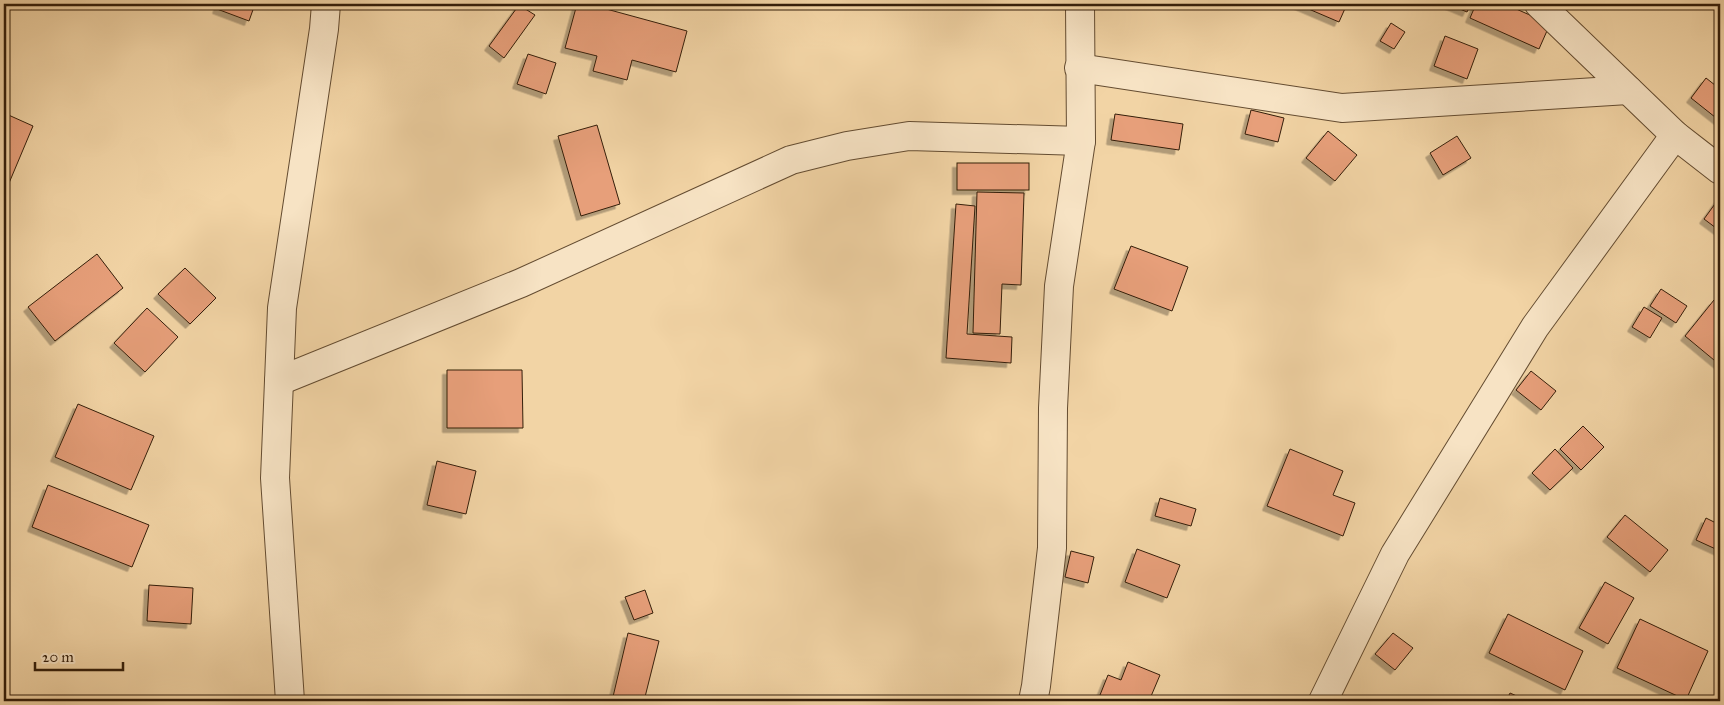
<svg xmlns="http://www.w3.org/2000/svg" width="1724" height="705" viewBox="0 0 1724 705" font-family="'IM FELL Great Primer',serif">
	<defs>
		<filter id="shadow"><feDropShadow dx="-4.5" dy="4.5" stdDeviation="0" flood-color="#0004"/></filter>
	</defs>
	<rect width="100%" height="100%" fill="#f2d4a5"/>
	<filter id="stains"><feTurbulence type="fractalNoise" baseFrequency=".004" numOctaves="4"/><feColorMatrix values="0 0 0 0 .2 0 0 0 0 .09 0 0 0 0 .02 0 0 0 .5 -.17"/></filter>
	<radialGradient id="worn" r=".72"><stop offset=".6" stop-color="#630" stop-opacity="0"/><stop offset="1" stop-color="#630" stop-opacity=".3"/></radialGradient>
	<g fill="#e79f7a" stroke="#341e0a" filter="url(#shadow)">
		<polygon points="219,4 255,4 249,21 217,9"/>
		<polygon points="577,4 588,4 687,31 676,72 632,60 627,80 593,71 597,56 565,48"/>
		<polygon points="1297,4 1347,4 1339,22"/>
		<polygon points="1448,4 1471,4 1467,12"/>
		<polygon points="1476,4 1505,4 1550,24 1539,49 1470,18"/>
		<polygon points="519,5 535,15 504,58 489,46"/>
		<polygon points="1391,23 1405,32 1394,49 1380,41"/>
		<polygon points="1445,36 1478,49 1467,79 1434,66"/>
		<polygon points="528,54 556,63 546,94 517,84"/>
		<polygon points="1706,78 1720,89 1720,121 1691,98"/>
		<polygon points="1251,110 1284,118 1278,142 1245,134"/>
		<polygon points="4,113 33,126 4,195"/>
		<polygon points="1115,114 1183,124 1179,150 1111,140"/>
		<polygon points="597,125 620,204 581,216 558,136"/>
		<polygon points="1328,131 1357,155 1335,181 1306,158"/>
		<polygon points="1457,136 1471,158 1443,175 1430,153"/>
		<rect x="957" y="163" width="72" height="27"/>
		<polygon points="977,192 1024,193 1021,285 1002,284 1000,334 973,333"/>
		<polygon points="1720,197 1720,231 1704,219"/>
		<polygon points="956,204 975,206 967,334 1012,337 1011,363 946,358"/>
		<polygon points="1131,246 1188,267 1172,311 1114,289"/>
		<polygon points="97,254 123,288 55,341 28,307"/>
		<polygon points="185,268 216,298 190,324 158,294"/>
		<polygon points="1661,289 1687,306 1676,323 1650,306"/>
		<polygon points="1714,300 1720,305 1720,365 1685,336"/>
		<polygon points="1644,307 1662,318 1650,338 1632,327"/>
		<polygon points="147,308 178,337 145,372 114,343"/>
		<polygon points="447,370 522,370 523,428 447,428"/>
		<polygon points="1531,371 1556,391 1541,410 1516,390"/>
		<polygon points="78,404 154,436 131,490 55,457"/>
		<polygon points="1583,426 1604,447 1581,470 1560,449"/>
		<polygon points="1290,449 1343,471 1333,495 1355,503 1343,536 1267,506"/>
		<polygon points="1555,449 1573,468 1550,490 1532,473"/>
		<polygon points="437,461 476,471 466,514 427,505"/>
		<polygon points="48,485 149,525 132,567 32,527"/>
		<polygon points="1160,498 1196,509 1191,526 1155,516"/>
		<polygon points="1625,515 1668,550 1650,572 1607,537"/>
		<polygon points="1706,518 1720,525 1720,551 1696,540"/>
		<polygon points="1137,549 1180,565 1167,598 1125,582"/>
		<polygon points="1071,551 1094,557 1088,583 1065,577"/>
		<polygon points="1605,582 1634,598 1608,644 1579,628"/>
		<polygon points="149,585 193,588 191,624 147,621"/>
		<polygon points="645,590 653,613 634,620 625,597"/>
		<polygon points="1508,614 1583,651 1565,690 1489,653"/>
		<polygon points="1640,619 1708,651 1686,700 1617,668"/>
		<polygon points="628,633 659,641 644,701 612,701"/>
		<polygon points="1393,633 1413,648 1395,670 1375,654"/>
		<polygon points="1128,662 1160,675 1149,701 1101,701 1098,700 1108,675 1121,680"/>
		<polygon points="1510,693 1528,701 1506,701"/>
	</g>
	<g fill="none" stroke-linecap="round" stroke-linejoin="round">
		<defs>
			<g id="minor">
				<polyline points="1539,4 1675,135 1720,170"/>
				<polyline points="1079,68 1342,108 1628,90"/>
				<polyline points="279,381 521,283 791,160 847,146 909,136 1081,141"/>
				<polyline points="290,701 275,478 282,308 324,29 326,4"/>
				<polyline points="1033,701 1036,686 1052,548 1053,408 1059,286 1081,141 1080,4"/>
				<polyline points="1323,701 1395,554 1535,327 1675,135"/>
			</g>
		</defs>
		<use href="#minor" stroke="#644c31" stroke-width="30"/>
		<use href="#minor" stroke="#f7e3c4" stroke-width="28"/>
	</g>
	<rect width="1724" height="705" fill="none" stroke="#f2d4a5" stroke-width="20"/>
	<rect x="5" y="5" width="1714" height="695" fill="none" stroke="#341e0a" stroke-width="2.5"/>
	<rect x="10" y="10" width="1704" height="685" fill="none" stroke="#341e0a"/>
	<path d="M35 662v8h88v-8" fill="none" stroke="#341e0a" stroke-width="2.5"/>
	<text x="42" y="662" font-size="15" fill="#341e0a" stroke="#f7e3c4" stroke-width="4" paint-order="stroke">20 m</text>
	<rect width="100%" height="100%" filter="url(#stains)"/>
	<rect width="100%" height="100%" fill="url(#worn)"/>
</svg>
